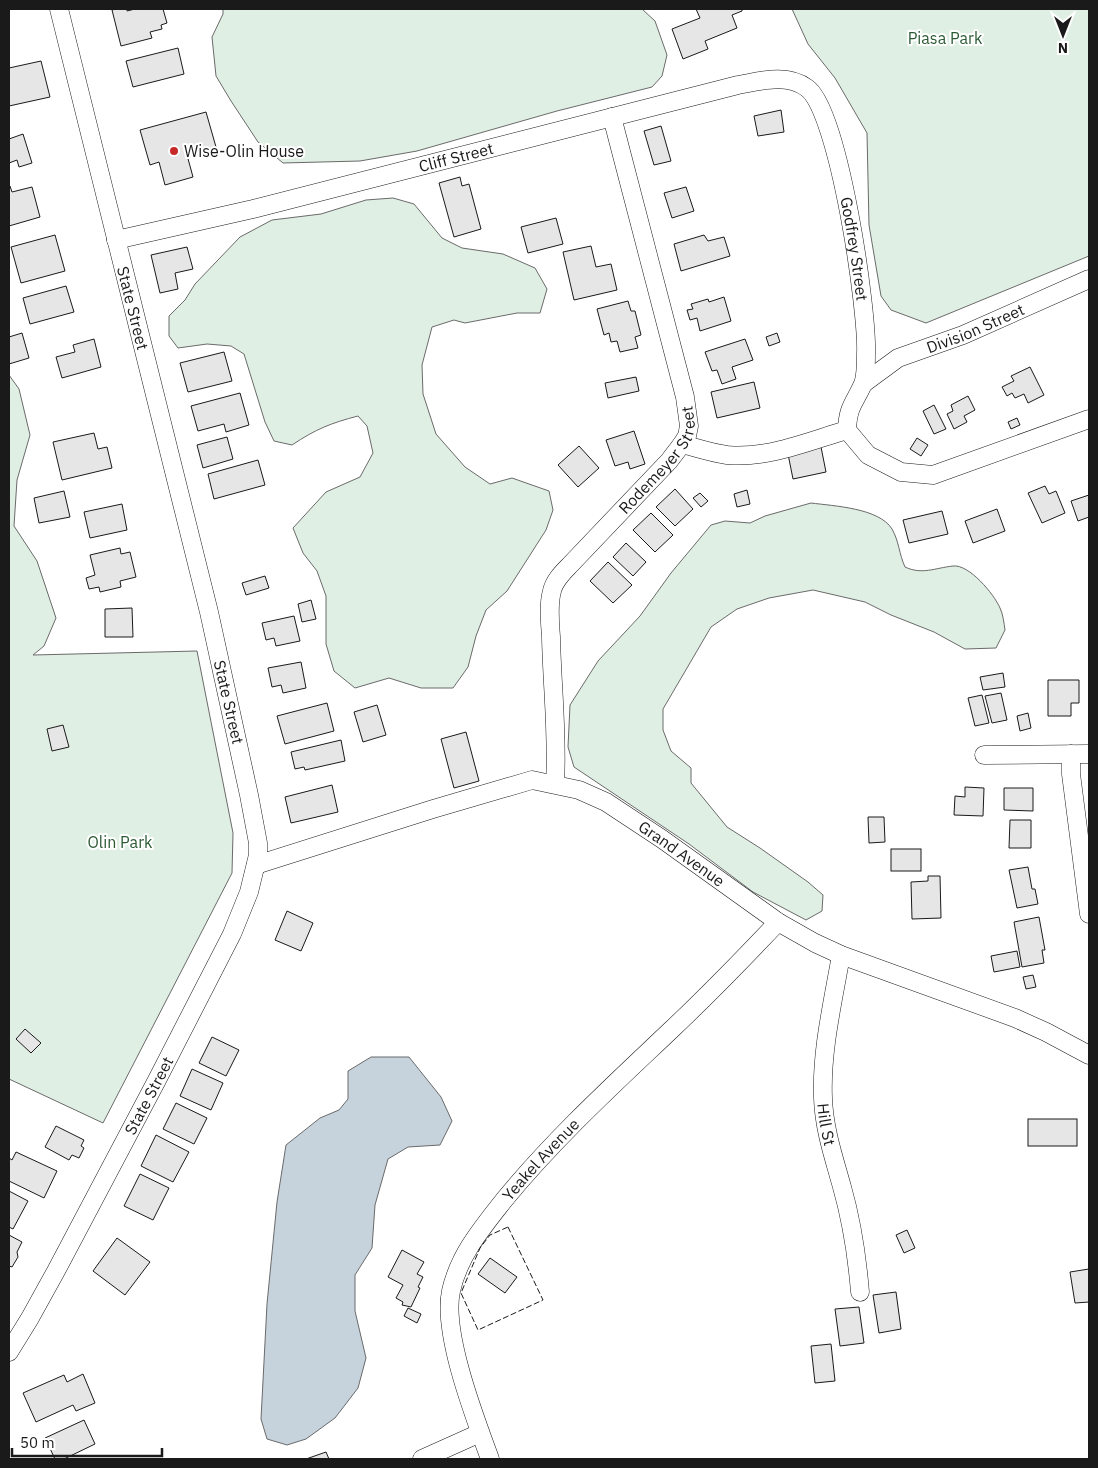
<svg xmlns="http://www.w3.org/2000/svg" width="1098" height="1468" viewBox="0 0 1098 1468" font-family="'IBM Plex Sans',sans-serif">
	<rect width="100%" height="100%" fill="#fff"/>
	<g fill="#e0efe3" stroke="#6a6a6a">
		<polygon points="223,9 642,9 655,21 667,55 662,76 652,87 557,111 417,151 360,161 283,163 258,142 231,101 216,76 212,37 223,14"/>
		<polygon points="792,9 1089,9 1089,256 926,323 891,310 881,296 869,225 867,133 835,78 808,44"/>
		<path d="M 393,198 L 414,204 L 442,238 L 462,248 L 503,254 L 535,268 L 547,289 L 540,313 L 517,313 L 465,323 L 454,320 L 432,327 L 422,365 L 423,394 L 436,434 L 465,467 L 490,484 L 512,478 L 549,491 L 553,510 L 546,530 L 507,591 L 486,610 L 476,636 L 468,667 L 453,688 L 421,688 L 389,678 L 355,688 L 334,671 L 326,644 L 326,596 L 317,571 L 303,553 L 293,528 L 326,492 L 360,477 L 373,453 L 367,426 L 358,416 C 331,423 316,429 292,445 L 274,441 L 265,422 L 244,354 L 231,346 L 207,344 L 178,348 L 169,336 L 169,316 L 185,300 L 195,284 L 240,237 L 272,220 L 321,214 L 366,200 Z"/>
		<polygon points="9,375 19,389 30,435 17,480 14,526 37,561 56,618 44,646 33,655 197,651 233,833 232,873 103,1123 9,1079"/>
		<path d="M 811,503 C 834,506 879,508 892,529 C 899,541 899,554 905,567 C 922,575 935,568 953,566 C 969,564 994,594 1000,608 C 1003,614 1004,623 1005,630 L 996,648 L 965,649 L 934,632 L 891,615 L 865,602 L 813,590 L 769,598 L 737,609 L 711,627 L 663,709 L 663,730 L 671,751 L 691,768 L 691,783 L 727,827 L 760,848 L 808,882 L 823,895 L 822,911 L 806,920 L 753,892 L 689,844 L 574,767 L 568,747 L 570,705 L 598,661 L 640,616 L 671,573 L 711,525 L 725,521 L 750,523 L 765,516 Z"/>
	</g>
	<polygon fill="#c6d2dc" stroke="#6a6a6a" points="371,1057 409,1057 441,1097 452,1121 440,1145 408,1147 388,1159 375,1205 372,1248 355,1275 355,1311 366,1358 358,1388 335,1418 306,1439 287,1445 267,1439 261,1419 267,1304 277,1202 286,1145 320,1118 339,1110 348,1099 348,1071"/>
	<g fill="#e6e6e6" stroke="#1a1a1a">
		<polygon points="116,9 127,9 127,11 135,9 163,9 167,23 161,25 162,29 150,32 152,38 121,46 112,10"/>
		<polygon points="696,9 742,9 742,11 732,15 737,28 705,41 708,49 683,59 672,29 700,18"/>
		<polygon points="178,48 184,74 133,87 126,61"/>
		<polygon points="41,61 50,97 9,106 9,68"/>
		<polygon points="781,110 784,132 758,136 754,116"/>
		<polygon points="206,112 216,147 187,155 193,177 165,185 159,162 150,165 140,130"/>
		<polygon points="661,126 671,161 654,165 644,131"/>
		<polygon points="23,134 32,163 19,167 17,160 9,163 9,139"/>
		<polygon points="460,177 462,186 469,184 481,229 454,237 439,183"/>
		<polygon points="9,186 10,186 12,192 32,187 40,217 9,226"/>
		<polygon points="686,187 694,211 672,218 664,193"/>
		<polygon points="556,218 563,244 528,253 521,227"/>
		<polygon points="55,235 65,271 21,283 11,247"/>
		<polygon points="704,235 708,241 724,237 730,256 681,271 674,244"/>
		<polygon points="591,246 596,267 611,264 617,290 574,300 563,252"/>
		<polygon points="187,247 193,269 175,273 178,289 160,293 151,255"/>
		<polygon points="66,286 74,312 30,324 23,298"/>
		<polygon points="724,297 731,321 700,331 697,318 690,320 687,310 693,309 691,304 708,299 709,302"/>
		<polygon points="628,301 631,311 635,311 641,335 635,337 638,348 620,352 617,341 611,342 609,333 604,335 597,309"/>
		<polygon points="22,333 29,358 9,364 9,337"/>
		<polygon points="777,333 780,342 769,346 766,337"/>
		<polygon points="94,339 101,367 62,378 56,357 75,352 73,345"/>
		<polygon points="745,339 753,360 732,367 736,379 722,384 717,370 712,371 705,352"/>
		<polygon points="224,352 232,381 188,392 180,363"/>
		<polygon points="1030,367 1044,395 1028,403 1024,394 1015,398 1012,393 1007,396 1002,387 1014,381 1011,376"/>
		<polygon points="636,377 639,391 608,398 605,383"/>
		<polygon points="754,382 760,408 717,418 711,392"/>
		<polygon points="240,393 249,425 226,432 224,424 198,431 191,406"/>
		<polygon points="968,396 975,410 964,416 967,422 954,429 947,414 953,411 951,405"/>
		<polygon points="934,405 946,429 934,434 923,411"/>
		<polygon points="1017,418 1020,425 1011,429 1008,422"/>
		<polygon points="634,431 645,464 630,469 628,462 615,466 606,440"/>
		<polygon points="94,433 98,449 107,447 112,468 62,480 53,442"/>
		<polygon points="227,437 233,459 203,468 197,445"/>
		<polygon points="917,438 928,445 921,456 910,449"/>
		<polygon points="579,446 599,468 578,487 558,465"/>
		<polygon points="821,447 826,472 793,479 788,454"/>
		<polygon points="258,460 265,485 214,499 208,474"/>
		<polygon points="1045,486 1049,494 1056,491 1065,513 1042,523 1028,493"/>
		<polygon points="675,489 693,509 675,526 656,507"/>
		<polygon points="747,490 750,504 737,507 734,494"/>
		<polygon points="64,491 70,517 39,523 34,498"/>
		<polygon points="700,493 708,501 701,507 693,498"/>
		<polygon points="1089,495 1089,517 1078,521 1071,501"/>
		<polygon points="122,504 127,530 90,538 84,512"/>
		<polygon points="997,509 1005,531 973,543 965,521"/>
		<polygon points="942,511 948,534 909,543 903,520"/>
		<polygon points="651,513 673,535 655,552 633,530"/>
		<polygon points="626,543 646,562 633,576 613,557"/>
		<polygon points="120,548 121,554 130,552 136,577 120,581 121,587 100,592 99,587 89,589 86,578 95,575 90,555"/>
		<polygon points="608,562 632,585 613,603 590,581"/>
		<polygon points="265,576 269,588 246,595 242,583"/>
		<polygon points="311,600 316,619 302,622 298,604"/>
		<polygon points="132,608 133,637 105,637 105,609"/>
		<polygon points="294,616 300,641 276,646 274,638 266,640 262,623"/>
		<polygon points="301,662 306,688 283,693 281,685 272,687 268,668"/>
		<polygon points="1003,673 1005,687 983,690 980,677"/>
		<polygon points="1048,680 1079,680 1079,703 1071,703 1071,716 1048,716"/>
		<polygon points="1001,693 1007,720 992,723 985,696"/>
		<polygon points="982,695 989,723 975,726 968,698"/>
		<polygon points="327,703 334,731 285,744 277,716"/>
		<polygon points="377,705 386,735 363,742 354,712"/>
		<polygon points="1028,713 1031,728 1020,731 1017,716"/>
		<polygon points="63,725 69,747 52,751 47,729"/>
		<polygon points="466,732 479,781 454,788 441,739"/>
		<polygon points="341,740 345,761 305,770 304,767 295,769 291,752"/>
		<polygon points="332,785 338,812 291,823 285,797"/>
		<polygon points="965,787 984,788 983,816 954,815 955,796 965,797"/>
		<polygon points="1004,788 1033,788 1033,811 1004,810"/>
		<polygon points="868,817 884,817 885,842 869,843"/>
		<polygon points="1010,820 1031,820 1031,848 1009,848"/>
		<rect x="891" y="849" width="30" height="22"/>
		<polygon points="1028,867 1032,889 1035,889 1038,904 1017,908 1009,870"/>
		<polygon points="928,876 940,876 941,918 912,919 911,882 928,881"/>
		<polygon points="287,911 313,923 301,951 275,940"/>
		<polygon points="1039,917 1045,950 1042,950 1044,963 1022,967 1014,922"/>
		<polygon points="1017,951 1020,967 994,972 991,956"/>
		<polygon points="1033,975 1036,987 1026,989 1023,977"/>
		<polygon points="25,1029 41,1043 31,1053 16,1039"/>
		<polygon points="212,1037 239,1050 226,1076 199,1063"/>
		<polygon points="192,1069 223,1083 211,1110 180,1096"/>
		<polygon points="176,1103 207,1118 194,1144 163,1129"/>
		<rect x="1028" y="1119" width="49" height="27"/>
		<polygon points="56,1126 84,1140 81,1146 84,1148 79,1158 72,1155 69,1160 45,1147"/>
		<polygon points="156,1135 189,1152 173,1182 141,1166"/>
		<polygon points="16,1152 57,1171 44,1198 9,1181 9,1158 12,1160"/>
		<polygon points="140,1174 169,1188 153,1220 124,1206"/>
		<polygon points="9,1191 28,1201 13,1229 9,1227"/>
		<polygon points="907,1230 915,1248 904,1253 896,1235"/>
		<polygon points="9,1235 22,1242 17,1252 18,1257 12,1267 9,1266"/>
		<polygon points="117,1238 150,1262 125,1295 93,1271"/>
		<polygon points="402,1250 424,1262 417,1274 423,1277 418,1287 420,1288 411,1307 402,1305 403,1302 396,1298 403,1285 388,1277"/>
		<polygon points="490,1258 517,1277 505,1293 478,1274"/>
		<polygon points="1089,1269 1089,1302 1075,1303 1070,1272"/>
		<polygon points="896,1292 901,1329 879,1333 873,1295"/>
		<polygon points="859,1307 864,1343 840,1346 835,1309"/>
		<polygon points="408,1308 421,1314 417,1323 404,1316"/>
		<polygon points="831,1344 835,1381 815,1383 811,1346"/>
		<polygon points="83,1374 95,1403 76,1411 73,1405 36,1422 23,1393 64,1375 67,1382"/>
		<polygon points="84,1420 95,1444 64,1459 55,1459 45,1438"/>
		<polygon points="326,1452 329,1459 306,1459"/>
	</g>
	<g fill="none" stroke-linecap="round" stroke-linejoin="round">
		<defs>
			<g id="street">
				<path id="s1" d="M 116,240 L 253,209 L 738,85 C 761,81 787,73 807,88 C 839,111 868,311 866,354 C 866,363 866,376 863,384 C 854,404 848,406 847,430 L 868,455 L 901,472 L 933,475 L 1089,419"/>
				<path id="s2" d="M 864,383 L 898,358 L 963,335 L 1089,279"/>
				<path d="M 682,444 C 697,448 712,453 727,455 C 768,459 809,441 847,430"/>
				<polyline points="1071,754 1071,774 1089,914"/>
				<polyline points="984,755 1089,754"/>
				<path id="s3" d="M 555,784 C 558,735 552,686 551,637 C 550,622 548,605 552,591 C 554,581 562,573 569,566 L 669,461 L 682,444 L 687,436 L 689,426 L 685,397 L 612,117"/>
				<path id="s4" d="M 256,865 L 433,809 L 532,780 L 579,790 L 606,802 L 662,839 L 778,922 L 815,943 L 841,955 L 1015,1018 L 1046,1032 L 1089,1055"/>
				<path id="s5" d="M 841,955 C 833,1002 821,1051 823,1098 C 824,1129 834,1158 842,1187 C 852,1222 857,1256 860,1292"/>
				<path id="s6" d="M 9,1352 L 30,1318 L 56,1271 L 157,1080 L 232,934 L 249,892 L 258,855 L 258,843 L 249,795 L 209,612 L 59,9"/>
				<polyline points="422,1459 480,1433"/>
				<path id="s7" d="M 490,1459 C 475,1418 442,1333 451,1291 C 459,1255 482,1228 504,1200 C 555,1138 613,1085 671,1030 C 708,995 743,959 778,922"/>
			</g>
		</defs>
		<use href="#street" stroke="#1a1a1a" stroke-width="19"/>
		<use href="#street" stroke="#fff" stroke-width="18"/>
		<polygon stroke="#1a1a1a" stroke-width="1" stroke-dasharray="6 2.5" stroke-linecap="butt" points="508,1227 543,1300 478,1330 461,1293 480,1248 490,1235"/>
	</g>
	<circle fill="#c62828" stroke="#fff" stroke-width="2" cx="174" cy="151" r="5"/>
	<g text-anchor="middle" stroke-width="4" stroke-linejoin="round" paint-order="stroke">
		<g font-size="16" fill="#2b5a34" stroke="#fff">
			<text x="945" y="44">Piasa Park</text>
			<text x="120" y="848">Olin Park</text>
		</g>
		<g font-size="16" fill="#1a1a1a" stroke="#fff" text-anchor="start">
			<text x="184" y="157">Wise-Olin House</text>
		</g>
		<g font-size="16" fill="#1a1a1a" stroke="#fff">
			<text dy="6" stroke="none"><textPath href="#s1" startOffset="350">Cliff Street</textPath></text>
			<text dy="6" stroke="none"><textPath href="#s1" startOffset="882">Godfrey Street</textPath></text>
			<text transform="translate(133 308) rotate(76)" y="6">State Street</text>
			<text dy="6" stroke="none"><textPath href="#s2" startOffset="125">Division Street</textPath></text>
			<text dy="6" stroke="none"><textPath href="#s3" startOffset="365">Rodemeyer Street</textPath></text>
			<text transform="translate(229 702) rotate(77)" y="6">State Street</text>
			<text dy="6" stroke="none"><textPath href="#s4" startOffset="458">Grand Avenue</textPath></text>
			<text dy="6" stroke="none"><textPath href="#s6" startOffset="292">State Street</textPath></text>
			<text dy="6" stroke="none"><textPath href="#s5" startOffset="171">Hill St</textPath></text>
			<text dy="6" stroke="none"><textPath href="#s7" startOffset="335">Yeakel Avenue</textPath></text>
		</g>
	</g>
	<rect width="1098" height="1468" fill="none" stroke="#1a1a1a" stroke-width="20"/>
	<g transform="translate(1063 35) rotate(180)" stroke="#ffffff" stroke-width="4" paint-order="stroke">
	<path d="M0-4L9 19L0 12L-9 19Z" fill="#1a1a1a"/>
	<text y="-8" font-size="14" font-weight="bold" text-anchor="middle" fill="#1a1a1a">N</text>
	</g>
	<path d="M12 1448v8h150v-8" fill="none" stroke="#1a1a1a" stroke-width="2.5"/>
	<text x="20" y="1448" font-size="15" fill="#1a1a1a" stroke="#ffffff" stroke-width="4" paint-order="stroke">50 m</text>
</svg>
